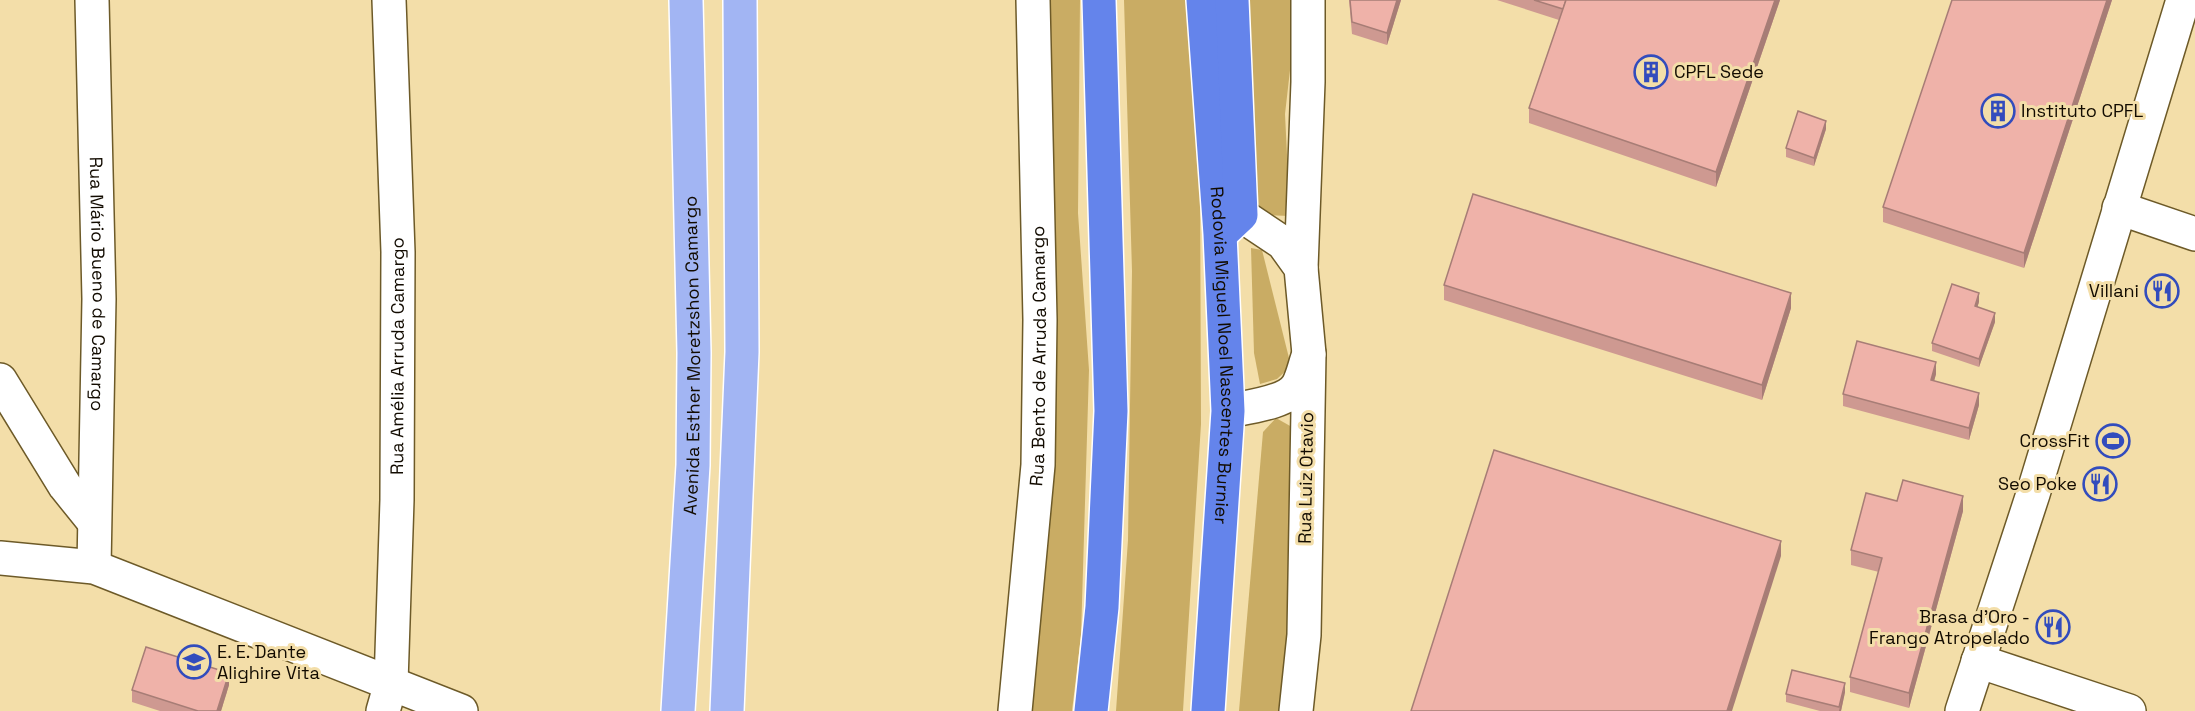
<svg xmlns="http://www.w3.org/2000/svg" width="2195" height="711" viewBox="0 0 2195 711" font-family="'Space Grotesk',sans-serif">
	<rect width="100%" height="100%" fill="#f3dea9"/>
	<g fill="#c9ac64">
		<polygon points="1045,0 1080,0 1078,213 1089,370 1081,636 1072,711 1031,711 1039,641 1053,423"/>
		<polygon points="1124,0 1189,0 1200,165 1201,424 1183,711 1116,711 1128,540 1132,271"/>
		<polygon points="1247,0 1298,0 1285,114 1290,216 1267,215 1248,199"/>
		<polygon points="1251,248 1262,250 1291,366 1277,379 1260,384 1254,353"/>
		<polygon points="1276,418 1299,431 1288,711 1239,711 1263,432"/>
	</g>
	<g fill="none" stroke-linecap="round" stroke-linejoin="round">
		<defs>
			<g id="minor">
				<path id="s1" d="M 92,0 L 99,299 L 94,567"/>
				<polyline points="2119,208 2195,234"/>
				<polyline points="1241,215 1283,243 1301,268 1309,354"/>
				<polyline points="1301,268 1308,82 1308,0"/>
				<polyline points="0,380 65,486 94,522"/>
				<path d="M 1228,411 C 1247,407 1288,403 1298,385 C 1303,376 1305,364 1309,354 L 1304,635 L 1296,711"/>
				<polyline points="0,558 94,567 461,711"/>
				<polyline points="1978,661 2129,711"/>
				<path id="s2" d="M 383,711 L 391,683 L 397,500 L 398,252 L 389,0"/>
				<path id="s3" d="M 1015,711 L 1038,465 L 1040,320 L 1033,0"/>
				<polyline points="1962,711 2033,494 2183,0"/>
			</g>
			<g id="major">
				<path id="s4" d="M 678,711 L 693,465 L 694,353 L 686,0"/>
				<polyline points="727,711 742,352 740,0"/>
			</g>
			<g id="highway">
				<path id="s5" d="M 1203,0 L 1220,234 L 1228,411 L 1208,711"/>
				<polyline points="1226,229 1241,215 1232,0"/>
				<polyline points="1091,711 1102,607 1111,411 1099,0"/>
			</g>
		</defs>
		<use href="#minor" stroke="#6d5a28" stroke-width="36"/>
		<use href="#major" stroke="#fff" stroke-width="36"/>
		<use href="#highway" stroke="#fff" stroke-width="36"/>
		<use href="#minor" stroke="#fff" stroke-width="33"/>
		<use href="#major" stroke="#a2b5f3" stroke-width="33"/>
		<use href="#highway" stroke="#6484eb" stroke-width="33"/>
	</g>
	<g fill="#ce9991">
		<polygon points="1349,0 1401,0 1387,45 1352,34"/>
		<polygon points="1497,0 1780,0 1716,187 1529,123 1529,108 1559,20"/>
		<polygon points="1952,0 2112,0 2024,268 1883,222 1883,207"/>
		<polygon points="1826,129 1814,166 1786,157 1786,148"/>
		<polygon points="1444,285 1791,308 1762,400 1444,300"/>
		<polygon points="1979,302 1977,307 1995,322 1979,367 1932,351 1932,343"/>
		<polygon points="1936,374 1934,381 1979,405 1969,440 1843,406 1843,394"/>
		<polygon points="1897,501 1963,511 1909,708 1850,692 1850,677 1879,572 1851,565 1851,550"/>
		<polygon points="229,685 221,711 160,711 132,702 132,690"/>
		<polygon points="1845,692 1841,711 1820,711 1786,702 1786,694"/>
	</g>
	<g fill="#a77d76">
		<polygon points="1397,0 1401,0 1387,45 1387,33"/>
		<polygon points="1775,0 1780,0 1716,187 1716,172"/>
		<polygon points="2107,0 2112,0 2024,268 2024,253"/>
		<polygon points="1826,121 1826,129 1814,166 1814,158"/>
		<polygon points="1791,293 1791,308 1762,400 1762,385"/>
		<polygon points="1979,293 1979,302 1975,315 1975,306"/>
		<polygon points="1995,313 1995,322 1979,367 1979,359"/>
		<polygon points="1936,362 1936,374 1931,392 1931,380"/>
		<polygon points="1979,393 1979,405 1969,440 1969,428"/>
		<polygon points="1963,496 1963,511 1909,708 1909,693"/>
		<polygon points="1781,541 1781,556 1732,711 1727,711"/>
		<polygon points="229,673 229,685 221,711 217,711"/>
		<polygon points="1845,683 1845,692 1841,711 1839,711"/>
	</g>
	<g fill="#efb2a9" stroke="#a77d76" stroke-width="1.5">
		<polygon points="1350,0 1397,0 1387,33 1352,22"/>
		<polygon points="1534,0 1566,0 1563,9"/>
		<polygon points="1566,0 1775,0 1716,172 1529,108"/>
		<polygon points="1952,0 2107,0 2024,253 1883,207"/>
		<polygon points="1798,111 1826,121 1814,158 1786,148"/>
		<polygon points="1473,194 1791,293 1762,385 1444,285"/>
		<polygon points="1952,284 1979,293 1975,306 1995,313 1979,359 1932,343"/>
		<polygon points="1857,341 1936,362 1931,380 1979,393 1969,428 1843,394"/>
		<polygon points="1494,450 1781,541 1727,711 1411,711"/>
		<polygon points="1903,480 1963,496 1909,693 1850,677 1882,558 1851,550 1866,493 1897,501"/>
		<polygon points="146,647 229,673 217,711 198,711 132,690"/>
		<polygon points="1792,670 1845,683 1839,707 1786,694"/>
	</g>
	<defs>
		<symbol id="building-ring" viewBox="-11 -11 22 22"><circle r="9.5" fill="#f3dea9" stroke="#324cbd" stroke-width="1.5"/><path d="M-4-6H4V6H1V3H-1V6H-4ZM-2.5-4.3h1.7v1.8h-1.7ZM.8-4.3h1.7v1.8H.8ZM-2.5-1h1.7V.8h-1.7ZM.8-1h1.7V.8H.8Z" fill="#324cbd"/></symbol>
		<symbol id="restaurant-ring" viewBox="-11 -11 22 22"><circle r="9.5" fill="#f3dea9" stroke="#324cbd" stroke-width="1.5"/><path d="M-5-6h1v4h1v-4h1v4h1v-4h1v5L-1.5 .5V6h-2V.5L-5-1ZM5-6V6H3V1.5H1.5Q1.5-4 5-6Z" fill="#324cbd"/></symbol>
		<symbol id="stadium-ring" viewBox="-11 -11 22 22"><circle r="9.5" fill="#f3dea9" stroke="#324cbd" stroke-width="1.5"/><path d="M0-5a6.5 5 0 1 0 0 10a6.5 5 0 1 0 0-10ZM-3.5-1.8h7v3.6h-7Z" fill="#324cbd"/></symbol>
		<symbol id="school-ring" viewBox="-11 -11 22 22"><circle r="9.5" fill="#f3dea9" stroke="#324cbd" stroke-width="1.5"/><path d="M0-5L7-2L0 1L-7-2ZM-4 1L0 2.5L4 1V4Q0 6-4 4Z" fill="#324cbd"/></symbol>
	</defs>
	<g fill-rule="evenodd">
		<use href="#building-ring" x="1632" y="53" width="38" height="38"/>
		<use href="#building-ring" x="1979" y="92" width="38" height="38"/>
		<use href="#restaurant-ring" x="2143" y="272" width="38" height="38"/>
		<use href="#stadium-ring" x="2094" y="422" width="38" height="38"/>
		<use href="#restaurant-ring" x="2081" y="465" width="38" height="38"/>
		<use href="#restaurant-ring" x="2034" y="608" width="38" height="38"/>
		<use href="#school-ring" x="175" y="643" width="38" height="38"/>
	</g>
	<g text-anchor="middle" stroke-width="6" stroke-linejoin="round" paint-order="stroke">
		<g font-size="18" fill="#120b00" stroke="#f3dea9" text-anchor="end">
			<text x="1674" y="78" text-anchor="start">CPFL Sede</text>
			<text x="2021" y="117" text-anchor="start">Instituto CPFL</text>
			<text x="2139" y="297">Villani</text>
			<text x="2090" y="447">CrossFit</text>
			<text x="2077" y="490">Seo Poke</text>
			<text x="2030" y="623">Brasa d'Oro -<tspan x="2030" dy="21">Frango Atropelado</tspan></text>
			<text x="217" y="658" text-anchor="start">E. E. Dante<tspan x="217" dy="21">Alighire Vita</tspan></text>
		</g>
		<g font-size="18" fill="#120b00" stroke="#f3dea9">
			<text dy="6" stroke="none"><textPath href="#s1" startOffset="284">Rua Mário Bueno de Camargo</textPath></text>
			<text dy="6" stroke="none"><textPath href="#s5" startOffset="356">Rodovia Miguel Noel Nascentes Burnier</textPath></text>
			<text dy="6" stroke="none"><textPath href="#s2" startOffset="356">Rua Amélia Arruda Camargo</textPath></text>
			<text dy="6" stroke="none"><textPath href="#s4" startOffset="356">Avenida Esther Moretzshon Camargo</textPath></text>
			<text dy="6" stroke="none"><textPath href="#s3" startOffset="356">Rua Bento de Arruda Camargo</textPath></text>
			<text transform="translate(1306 478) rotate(-89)" y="6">Rua Luiz Otavio</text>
		</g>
	</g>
</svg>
